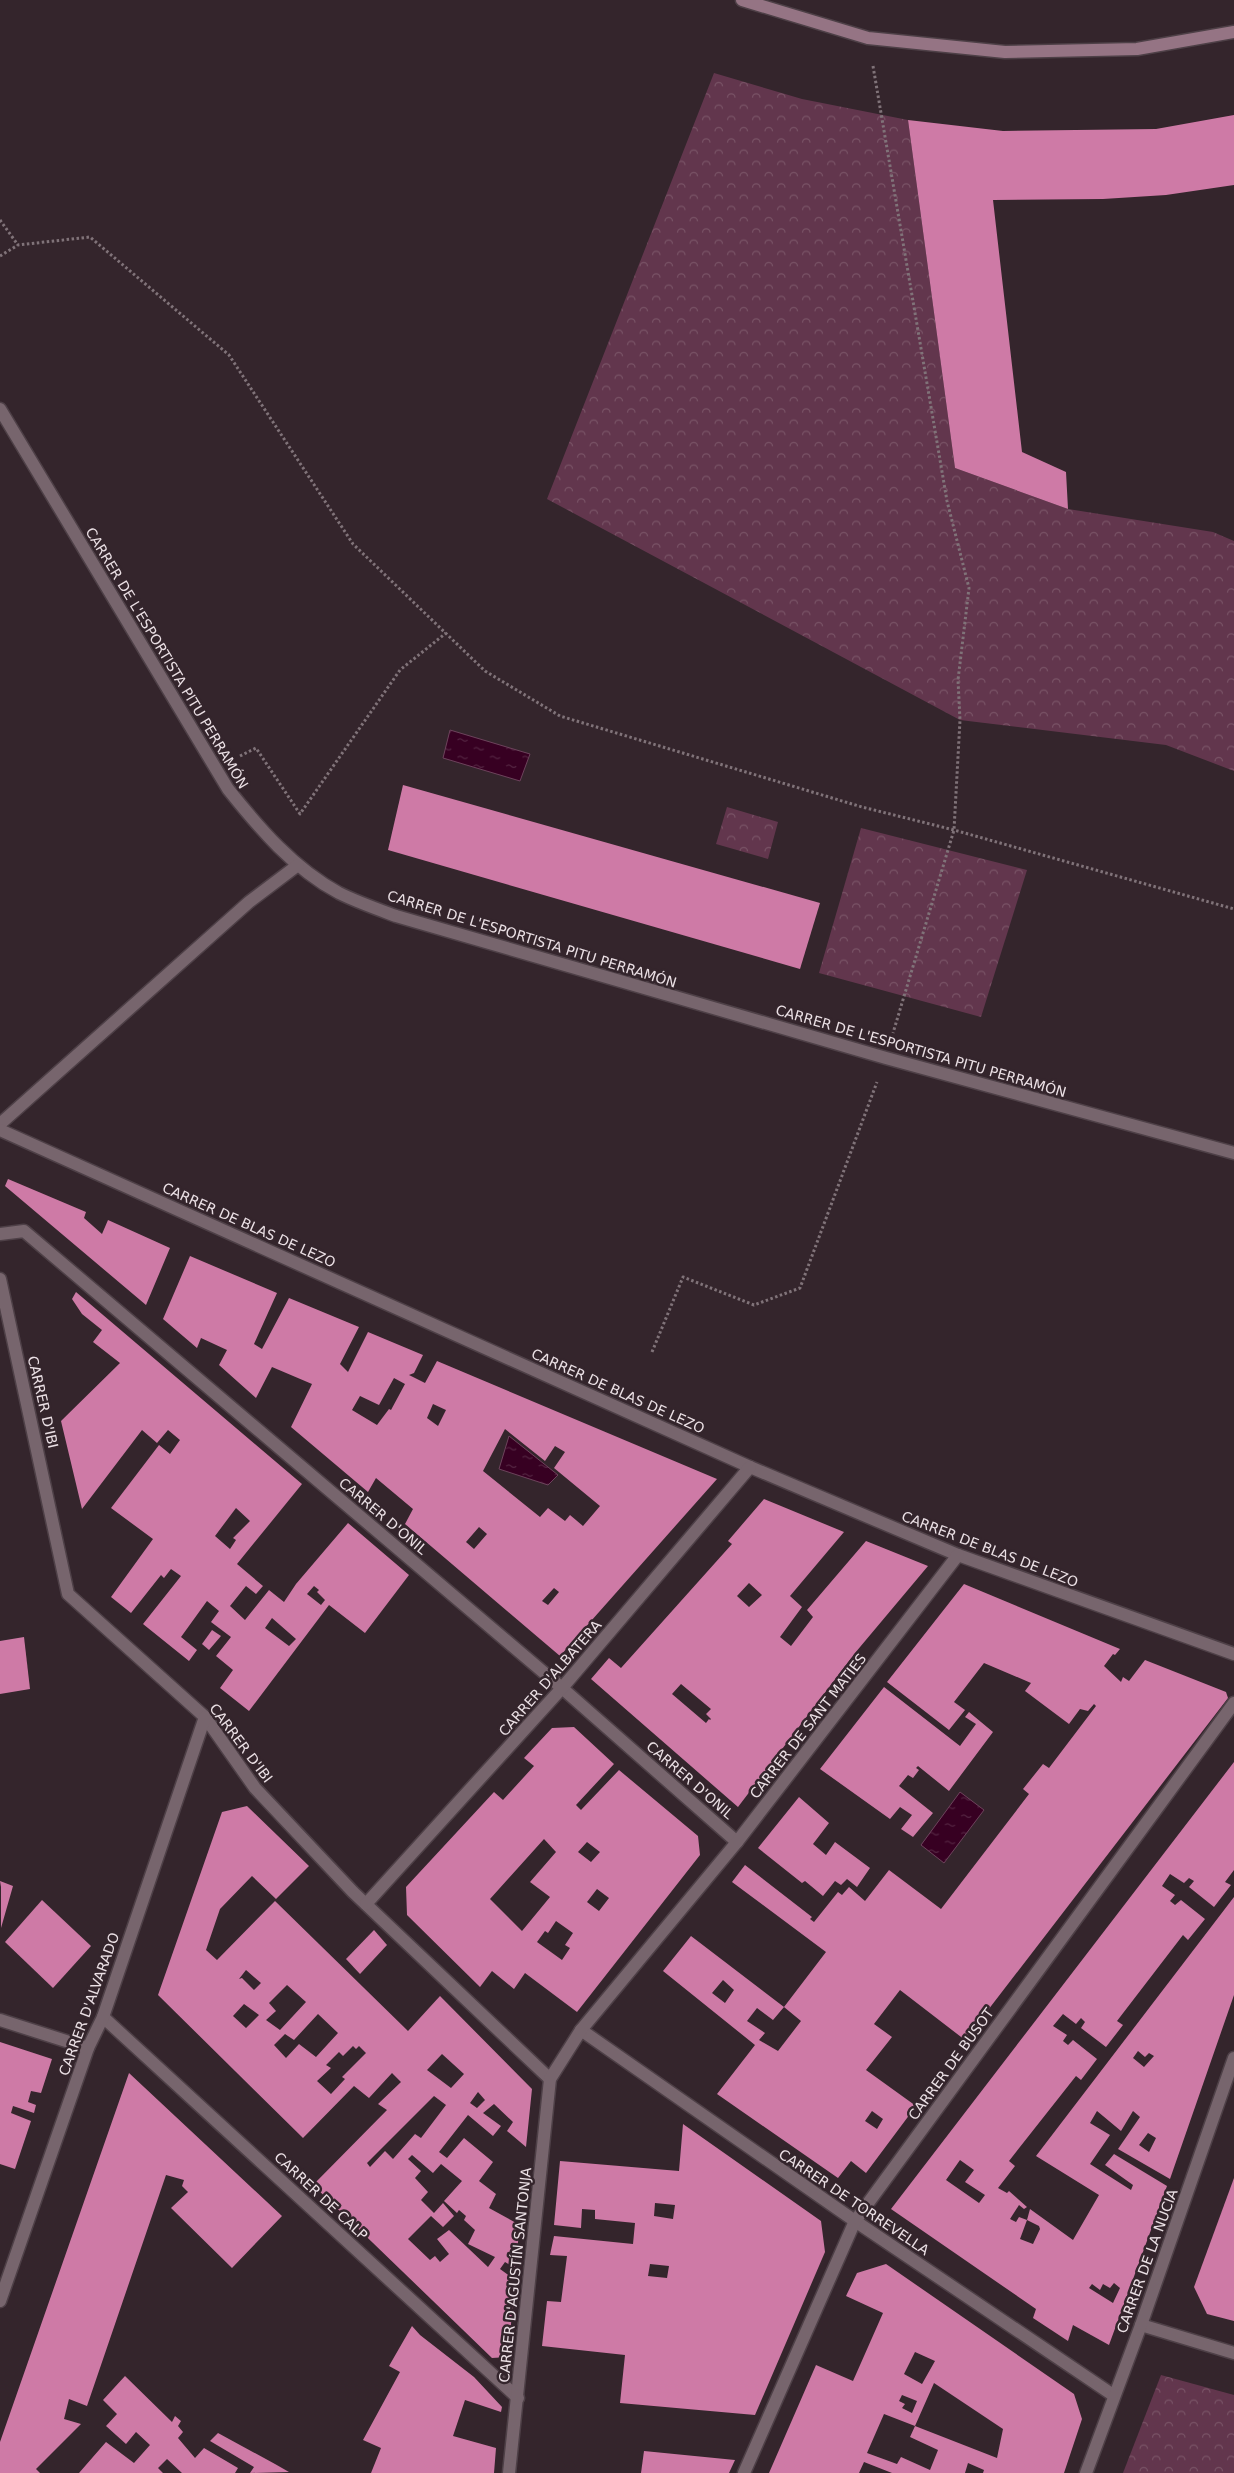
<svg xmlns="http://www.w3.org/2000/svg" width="1234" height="2473" viewBox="0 0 1234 2473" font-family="'DejaVu Sans',sans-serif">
	<defs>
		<pattern id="forest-crowns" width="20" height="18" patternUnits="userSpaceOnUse" patternTransform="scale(1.25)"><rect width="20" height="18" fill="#62364d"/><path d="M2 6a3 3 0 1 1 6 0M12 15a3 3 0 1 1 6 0" fill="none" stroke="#795366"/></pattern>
		<pattern id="water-ripples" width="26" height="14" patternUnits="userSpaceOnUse" patternTransform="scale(1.25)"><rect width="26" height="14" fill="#370022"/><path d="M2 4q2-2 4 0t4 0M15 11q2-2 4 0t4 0" fill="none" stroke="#542542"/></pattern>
	</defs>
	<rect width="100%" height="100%" fill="#34252c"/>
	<g fill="url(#forest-crowns)">
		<polygon points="714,73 802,99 908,120 955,468 1068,509 1213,532 1234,541 1234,771 1166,745 960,720 547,499"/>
		<polygon points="727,807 778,822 768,859 716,844"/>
		<polygon points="861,828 1027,870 981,1017 819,973"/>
		<polygon points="1161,2375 1234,2395 1234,2473 1123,2473"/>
	</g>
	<g fill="url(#water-ripples)" stroke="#6d435c">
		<polygon points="450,730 530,754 520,781 443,758"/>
		<polygon points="509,1436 558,1475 548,1485 499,1469"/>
		<polygon points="960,1792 984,1810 944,1863 921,1845"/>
	</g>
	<g fill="#ce7aa6" fill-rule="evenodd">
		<polygon points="1234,115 1234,185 1166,195 1103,199 993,200 1022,452 1066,472 1068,509 955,468 908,120 1003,131 1076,130 1156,129"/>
		<polygon points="403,785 820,903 800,969 388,850"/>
		<polygon points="8,1179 86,1212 84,1218 102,1234 108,1220 170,1248 146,1305 5,1186"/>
		<path d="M 190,1256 L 277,1293 L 254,1344 L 262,1349 L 289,1298 L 359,1327 L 340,1364 L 348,1372 L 368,1332 L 423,1355 L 414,1373 L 409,1375 L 425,1383 L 437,1361 L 717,1479 L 560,1656 L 405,1524 L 413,1509 L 376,1478 L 368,1492 L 291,1427 L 312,1384 L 272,1367 L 256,1398 L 219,1365 L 227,1350 L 201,1338 L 197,1348 L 163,1319 ZM 394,1378 L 405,1384 L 391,1410 L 389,1409 L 377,1425 L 352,1410 L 360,1396 L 379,1405 ZM 433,1404 L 446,1410 L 438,1426 L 427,1418 ZM 505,1429 L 545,1461 L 555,1446 L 565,1452 L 554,1468 L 600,1506 L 583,1526 L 570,1515 L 565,1521 L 548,1508 L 540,1517 L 483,1471 ZM 479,1527 L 487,1534 L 474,1549 L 466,1542 ZM 554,1588 L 559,1592 L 548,1605 L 542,1601 Z"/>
		<path d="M 76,1292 L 302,1484 L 237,1564 L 263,1586 L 256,1594 L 246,1586 L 230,1606 L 245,1620 L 269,1590 L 284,1602 L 296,1584 L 348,1523 L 409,1575 L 365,1633 L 329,1605 L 249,1711 L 220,1688 L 233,1670 L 216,1656 L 231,1637 L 211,1622 L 219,1611 L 207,1601 L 181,1637 L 197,1650 L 189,1661 L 143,1624 L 181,1576 L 171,1569 L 164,1578 L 161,1575 L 131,1613 L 111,1597 L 153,1539 L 111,1508 L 159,1445 L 170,1454 L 180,1440 L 168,1430 L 157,1443 L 142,1430 L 82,1509 L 61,1421 L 120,1363 L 93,1342 L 102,1330 L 82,1314 L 72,1299 ZM 236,1508 L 250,1521 L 233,1538 L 236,1540 L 230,1549 L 215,1536 ZM 314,1586 L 319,1590 L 317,1592 L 325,1600 L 321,1605 L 307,1594 ZM 272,1618 L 296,1639 L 289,1646 L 265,1628 Z"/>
		<path d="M 764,1499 L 844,1532 L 790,1596 L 802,1607 L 780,1637 L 791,1646 L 813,1617 L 807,1610 L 866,1541 L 928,1566 L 855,1653 L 738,1807 L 591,1679 L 609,1658 L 621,1668 L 732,1544 L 728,1541 ZM 749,1583 L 762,1595 L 749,1607 L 737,1596 ZM 681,1684 L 711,1709 L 706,1714 L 711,1719 L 710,1720 L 709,1719 L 706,1723 L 672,1694 Z"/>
		<path d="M 964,1584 L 1120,1649 L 1115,1655 L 1113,1654 L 1104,1666 L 1121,1682 L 1123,1677 L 1129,1681 L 1145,1660 L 1226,1692 L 1228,1698 L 965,2040 L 900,1990 L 874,2024 L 892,2037 L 866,2070 L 916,2106 L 866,2173 L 851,2161 L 838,2178 L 717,2094 L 755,2045 L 663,1971 L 691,1936 L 784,2007 L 773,2020 L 757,2008 L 747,2021 L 765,2033 L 759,2040 L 778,2051 L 801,2021 L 784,2007 L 826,1952 L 732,1882 L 745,1865 L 812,1917 L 810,1919 L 814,1922 L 838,1892 L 842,1895 L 849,1887 L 865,1901 L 889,1870 L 941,1909 L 1029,1794 L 1023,1789 L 1043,1764 L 1049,1768 L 1096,1706 L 1094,1704 L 1088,1711 L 1080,1709 L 1069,1724 L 1025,1691 L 1031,1683 L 984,1663 L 954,1702 L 965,1710 L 949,1730 L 887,1682 ZM 723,1980 L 734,1990 L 725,2003 L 712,1993 ZM 872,2111 L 883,2119 L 877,2129 L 865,2121 Z"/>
		<polygon points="212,1630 221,1636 209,1650 202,1644"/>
		<polygon points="24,1637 30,1689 0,1694 0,1641"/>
		<polygon points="884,1687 960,1746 976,1724 965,1717 969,1712 993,1732 949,1791 918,1766 916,1768 919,1770 913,1778 908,1775 899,1786 933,1813 913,1837 901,1829 912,1815 900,1807 890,1819 820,1769"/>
		<path d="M 574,1727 L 614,1764 L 576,1805 L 581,1810 L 619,1770 L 698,1836 L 700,1855 L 577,2012 L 525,1973 L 514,1989 L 492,1971 L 480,1987 L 407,1915 L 406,1887 L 494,1792 L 503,1800 L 534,1766 L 524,1758 L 552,1728 ZM 544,1839 L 556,1852 L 530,1882 L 550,1897 L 522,1931 L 490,1899 ZM 587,1842 L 600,1852 L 591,1862 L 578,1852 ZM 597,1889 L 609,1898 L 599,1911 L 587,1902 ZM 556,1921 L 573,1933 L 565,1945 L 570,1948 L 562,1960 L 537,1942 L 545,1931 L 548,1933 Z"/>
		<path d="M 1234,1762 L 1234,1870 L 1225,1882 L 1231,1885 L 1214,1907 L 1189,1887 L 1194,1881 L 1189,1878 L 1184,1883 L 1170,1874 L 1162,1886 L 1175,1895 L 1170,1901 L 1175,1905 L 1181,1900 L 1205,1919 L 1188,1940 L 1183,1935 L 1117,2021 L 1123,2025 L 1106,2047 L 1081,2028 L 1085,2022 L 1081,2018 L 1076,2024 L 1063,2014 L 1053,2026 L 1067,2035 L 1063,2041 L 1068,2045 L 1073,2040 L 1097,2059 L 1081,2080 L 1076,2076 L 1009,2161 L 1015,2166 L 998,2188 L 1007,2193 L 1009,2191 L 1027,2207 L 1024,2209 L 1019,2205 L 1010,2219 L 1016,2222 L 1019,2217 L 1027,2220 L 1020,2239 L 1033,2244 L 1040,2229 L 1039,2226 L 1027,2220 L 1030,2209 L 1073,2240 L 1099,2195 L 1036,2156 L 1234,1897 L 1234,1995 L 1170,2179 L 1118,2149 L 1140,2117 L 1133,2111 L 1121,2131 L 1097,2111 L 1090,2123 L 1110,2135 L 1090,2164 L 1131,2190 L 1133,2185 L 1105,2165 L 1114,2154 L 1167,2186 L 1109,2345 L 1073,2325 L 1068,2341 L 1033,2318 L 1036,2309 L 891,2209 ZM 1138,2051 L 1145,2057 L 1149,2053 L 1154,2056 L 1144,2067 L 1133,2058 ZM 1148,2133 L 1156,2138 L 1149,2152 L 1139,2145 ZM 960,2160 L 974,2170 L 965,2182 L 985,2195 L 979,2203 L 946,2180 ZM 1114,2283 L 1120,2288 L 1113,2303 L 1089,2288 L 1092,2284 L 1100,2290 L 1103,2284 L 1110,2288 Z"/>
		<polygon points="799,1797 829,1823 813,1844 826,1855 835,1842 870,1868 857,1887 847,1879 841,1885 835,1881 823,1896 805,1881 802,1883 758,1848"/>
		<path d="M 247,1806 L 309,1866 L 276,1899 L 252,1876 L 220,1909 L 206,1950 L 217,1960 L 275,1901 L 408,2031 L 440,1996 L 532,2089 L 526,2147 L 507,2131 L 513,2122 L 494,2104 L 483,2113 L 501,2126 L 493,2136 L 468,2115 L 439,2152 L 447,2158 L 464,2138 L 493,2162 L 479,2181 L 496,2194 L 489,2208 L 520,2225 L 515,2268 L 505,2262 L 500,2269 L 515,2280 L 508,2357 L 492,2358 L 313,2185 L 387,2110 L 378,2104 L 401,2082 L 392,2073 L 369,2098 L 354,2086 L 303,2138 L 158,1995 L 222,1812 ZM 246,1970 L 261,1983 L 254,1990 L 242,1978 L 239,1979 ZM 287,1985 L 306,2002 L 280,2030 L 266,2020 L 276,2011 L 269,2003 ZM 244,2004 L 259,2015 L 246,2028 L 233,2016 ZM 318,2014 L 338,2033 L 316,2057 L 299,2044 L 286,2058 L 274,2045 L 285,2034 L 294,2040 ZM 353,2046 L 356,2049 L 359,2046 L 366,2053 L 342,2077 L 345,2079 L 331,2094 L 317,2081 L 331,2068 L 326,2065 L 339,2052 L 343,2056 ZM 442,2054 L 464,2074 L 451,2088 L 427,2070 ZM 478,2092 L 485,2100 L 477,2108 L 470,2103 ZM 434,2096 L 446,2105 L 421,2138 L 415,2134 L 393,2159 L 385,2151 L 370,2167 L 367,2163 ZM 412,2155 L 433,2173 L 441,2164 L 462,2181 L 444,2201 L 457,2213 L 459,2210 L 466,2216 L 464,2220 L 475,2230 L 468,2244 L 495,2257 L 488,2267 L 449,2230 L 437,2239 L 449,2254 L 440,2262 L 435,2256 L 430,2260 L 408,2239 L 431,2216 L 443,2227 L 454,2216 L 443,2203 L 434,2213 L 421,2200 L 428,2192 L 415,2178 L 421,2171 L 408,2159 Z"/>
		<polygon points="0,1881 13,1886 1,1928 1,1887"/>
		<polygon points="42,1900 91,1946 53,1988 5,1942"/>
		<polygon points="374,1930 387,1945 360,1974 346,1959"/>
		<polygon points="0,2042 52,2059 41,2093 31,2091 28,2102 36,2105 34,2113 13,2106 11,2113 31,2121 15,2169 0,2164"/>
		<polygon points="129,2073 282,2216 232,2268 171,2208 188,2192 182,2186 184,2180 166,2175 87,2406 69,2399 64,2419 81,2424 36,2469 40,2473 0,2473 0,2442"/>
		<path d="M 683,2124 L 821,2221 L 825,2252 L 755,2415 L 620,2403 L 625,2355 L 542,2346 L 547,2301 L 561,2302 L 567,2256 L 550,2255 L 554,2236 L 633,2244 L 635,2223 L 595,2219 L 595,2210 L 582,2209 L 581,2228 L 554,2225 L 560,2161 L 679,2171 ZM 655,2203 L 675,2205 L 673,2219 L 654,2216 ZM 650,2264 L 669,2266 L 667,2278 L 648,2276 Z"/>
		<polygon points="1234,2178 1234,2321 1207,2314 1194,2287"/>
		<path d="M 886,2264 L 1074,2394 L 1082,2419 L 1064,2473 L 983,2473 L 984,2470 L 968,2463 L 965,2473 L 892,2473 L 864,2462 L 859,2473 L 769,2473 L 816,2365 L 853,2381 L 883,2313 L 846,2296 L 857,2273 ZM 915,2352 L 935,2361 L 922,2384 L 904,2374 ZM 934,2383 L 1003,2429 L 997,2458 L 915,2426 L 910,2437 L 938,2450 L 930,2470 L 901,2457 L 897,2464 L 867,2453 L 884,2414 L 915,2426 ZM 902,2395 L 917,2401 L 912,2413 L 902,2408 L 905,2404 L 899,2401 Z"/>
		<polygon points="412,2326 420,2335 474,2377 502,2407 501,2412 465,2400 453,2436 496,2448 494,2473 371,2473 381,2448 363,2440 400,2372 389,2366"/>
		<polygon points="125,2376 172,2422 175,2416 181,2421 178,2426 183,2432 178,2438 195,2458 204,2448 238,2468 235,2473 182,2473 167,2459 158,2468 163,2473 79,2473 106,2442 134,2463 150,2445 136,2432 126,2444 106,2426 117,2414 103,2400"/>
		<polygon points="218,2433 275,2464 289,2472 250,2473 254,2467 210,2441"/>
		<polygon points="644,2451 735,2460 729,2473 641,2473"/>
	</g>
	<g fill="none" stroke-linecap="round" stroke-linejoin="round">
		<defs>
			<g id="street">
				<path d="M 0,409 L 228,789 C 259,828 294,869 339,893 C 357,902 377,909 396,916 L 886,1058 L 1234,1153"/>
				<polyline points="0,1124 249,902 298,865"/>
				<polyline points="0,1130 750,1467 958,1555 1234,1654"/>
				<polyline points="0,1234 24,1231 562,1688 737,1842"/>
				<polyline points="0,1279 68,1594 205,1717 255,1788 353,1892 550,2079"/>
				<polyline points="366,1904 562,1688 750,1467"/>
				<polyline points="103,2017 518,2398"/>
				<polyline points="0,2020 88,2048"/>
				<polyline points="581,2030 855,2221 1113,2395"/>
				<polyline points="0,2301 88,2048 103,2017 205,1717"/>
				<polyline points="1141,2325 1234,2353"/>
				<polyline points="509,2473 550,2079 581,2030 737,1842 958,1555"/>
				<polyline points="744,2473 855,2221 1234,1703"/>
				<polyline points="1086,2473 1141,2325 1234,2058"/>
			</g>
			<polyline id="secondary" points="742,0 868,38 1005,52 1137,49 1234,32"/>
		</defs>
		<use href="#street" stroke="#4e4047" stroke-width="15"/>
		<use href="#secondary" stroke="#4e4047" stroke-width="15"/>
		<g stroke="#807379" stroke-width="3" stroke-dasharray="2.5 2.5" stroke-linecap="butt">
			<polyline points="873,66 947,501 969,588 958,680 960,720 954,830 893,1033"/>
			<polyline points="0,220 18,245"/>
			<polyline points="0,256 18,245 90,237 229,355 353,544 485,671 560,716 862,807 954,830 1234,909"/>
			<polyline points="240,756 256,748 300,814 400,670 446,633"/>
			<polyline points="652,1352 683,1277 754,1305 800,1288 877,1082"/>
		</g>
		<use href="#street" stroke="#77656d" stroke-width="12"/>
		<use href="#secondary" stroke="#957484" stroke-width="12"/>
	</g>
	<g text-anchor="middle" stroke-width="5" stroke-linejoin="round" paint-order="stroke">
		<g font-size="14" fill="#ebe0e5" stroke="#34252c">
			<text transform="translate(167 658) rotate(59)" y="5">CARRER DE L'ESPORTISTA PITU PERRAMÓN</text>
			<text transform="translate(532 939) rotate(17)" y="5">CARRER DE L'ESPORTISTA PITU PERRAMÓN</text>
			<text transform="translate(921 1051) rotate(16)" y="5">CARRER DE L'ESPORTISTA PITU PERRAMÓN</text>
			<text transform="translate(249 1225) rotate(24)" y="5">CARRER DE BLAS DE LEZO</text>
			<text transform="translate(618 1391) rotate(24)" y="5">CARRER DE BLAS DE LEZO</text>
			<text transform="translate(43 1402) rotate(77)" y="5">CARRER D'IBI</text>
			<text transform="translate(383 1516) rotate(40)" y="5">CARRER D'ONIL</text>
			<text transform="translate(990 1549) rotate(21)" y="5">CARRER DE BLAS DE LEZO</text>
			<text transform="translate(550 1678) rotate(-49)" y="5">CARRER D'ALBATERA</text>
			<text transform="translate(808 1726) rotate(-52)" y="5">CARRER DE SANT MATIES</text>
			<text transform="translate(241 1743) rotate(53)" y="5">CARRER D'IBI</text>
			<text transform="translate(690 1780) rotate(41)" y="5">CARRER D'ONIL</text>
			<text transform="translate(89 2004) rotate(-70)" y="5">CARRER D'ALVARADO</text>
			<text transform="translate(951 2064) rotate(-54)" y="5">CARRER DE BUSOT</text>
			<text transform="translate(321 2196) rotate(43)" y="5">CARRER DE CALP</text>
			<text transform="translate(854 2202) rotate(34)" y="5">CARRER DE TORREVELLA</text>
			<text transform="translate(1147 2261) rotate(-70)" y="5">CARRER DE LA NUCIA</text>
			<text transform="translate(515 2275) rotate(-84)" y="5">CARRER D'AGUSTÍN SANTONJA</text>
		</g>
	</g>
</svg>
